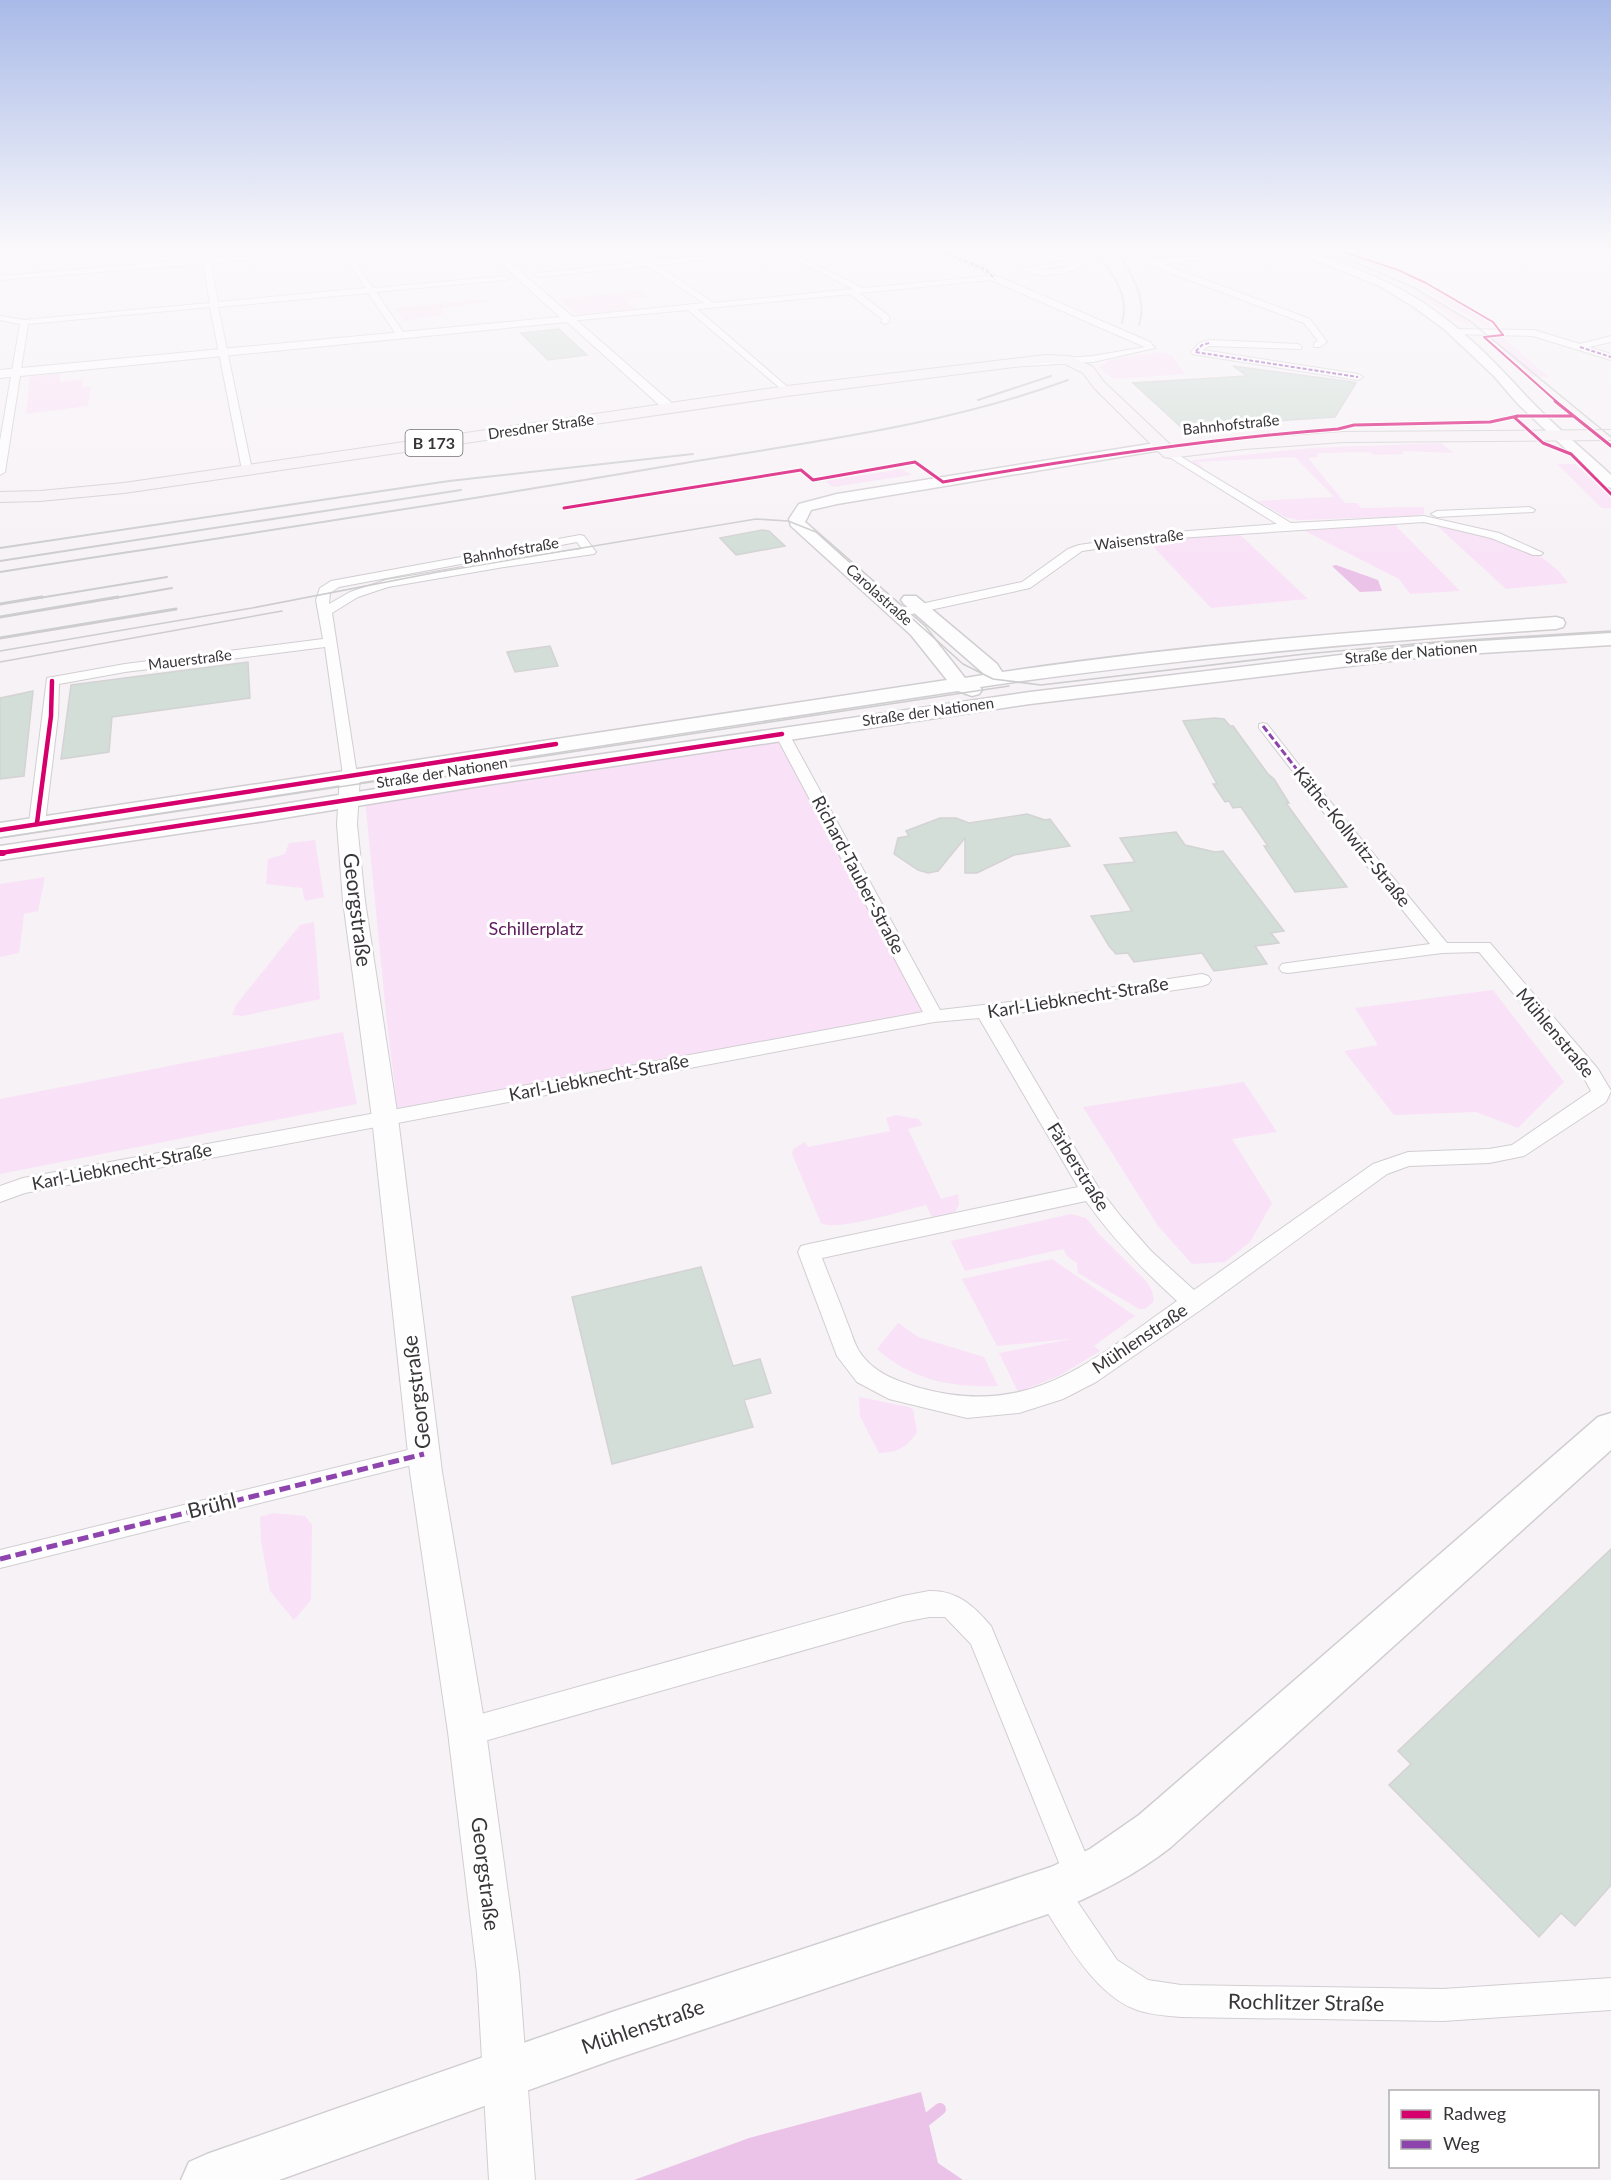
<svg xmlns="http://www.w3.org/2000/svg" width="1611" height="2180" viewBox="0 0 1611 2180" font-family="Lato,sans-serif">
	<rect width="100%" height="100%" fill="#f7f2f6"/>
	<g fill="#f9e2f7">
		<polygon points="639,251 741,251 654,260"/>
		<polygon points="1147,251 1212,251 1217,253 1159,258"/>
		<path d="M 1345,251 L 1352,251 L 1370,260 L 1391,261 L 1385,262 L 1392,265 L 1370,262 C 1412,275 1453,298 1490,322 L 1489,328 L 1413,283 L 1341,253 L 1369,262 Z"/>
		<path d="M 1334,253 C 1384,274 1433,296 1477,328 L 1460,322 L 1400,283 L 1331,254 Z"/>
		<polygon points="640,290 649,297 626,300 635,309 581,314 575,313 560,299"/>
		<polygon points="485,299 487,302 441,308 442,315 404,321 395,308"/>
		<polygon points="1490,337 1502,337 1549,377 1532,377"/>
		<polygon points="1158,352 1171,355 1186,374 1113,379 1099,367 1110,360"/>
		<polygon points="60,373 60,382 84,379 82,387 91,386 88,406 26,414 30,377"/>
		<polygon points="1441,443 1454,453 1402,451 1404,454 1374,455 1371,452 1317,453 1319,457 1308,458 1345,503 1357,503 1361,508 1424,507 1424,514 1414,516 1298,520 1283,516 1258,501 1334,497 1295,457 1198,462 1206,471 1194,465 1192,460 1311,448"/>
		<polygon points="1557,464 1575,464 1611,498 1611,508 1602,508"/>
		<polygon points="902,469 911,475 833,487 825,481"/>
		<path d="M 1433,522 C 1478,533 1541,542 1568,583 L 1506,589 Z"/>
		<polygon points="1393,523 1460,591 1410,594 1399,579 1301,529"/>
		<polygon points="1239,534 1308,599 1211,608 1148,541"/>
		<polygon points="780,738 926,1013 398,1112 387,1023 365,799"/>
		<polygon points="315,840 324,897 305,901 302,888 266,884 268,859 285,854 289,843"/>
		<polygon points="45,877 38,911 24,914 19,953 0,957 0,884"/>
		<polygon points="314,922 320,999 243,1016 232,1015 236,1005 300,925"/>
		<polygon points="1493,990 1564,1082 1518,1128 1476,1112 1394,1115 1344,1051 1378,1045 1355,1008"/>
		<polygon points="343,1032 357,1104 0,1174 0,1099"/>
		<polygon points="1244,1082 1277,1132 1232,1139 1272,1203 1250,1242 1225,1262 1192,1264 1158,1226 1083,1107"/>
		<path d="M 896,1115 L 918,1119 L 923,1125 L 908,1129 L 941,1199 L 958,1194 L 959,1205 L 955,1212 L 933,1219 L 926,1205 C 905,1210 837,1232 821,1223 L 792,1154 L 793,1149 L 805,1142 L 808,1147 L 890,1131 L 886,1118 Z"/>
		<polygon points="1071,1214 1086,1218 1100,1235 1146,1281 1152,1291 1154,1301 1145,1309 1139,1309 1078,1273 1077,1263 1068,1257 1063,1249 965,1271 951,1241"/>
		<polygon points="1052,1259 1135,1316 1094,1346 1100,1351 1059,1376 1018,1392 999,1353 1071,1339 997,1346 962,1279"/>
		<path d="M 898,1323 L 918,1337 L 984,1357 L 998,1386 C 953,1388 911,1380 877,1349 Z"/>
		<path d="M 859,1397 L 909,1407 L 913,1410 L 917,1432 C 907,1447 897,1453 879,1453 L 860,1416 Z"/>
		<polygon points="273,1513 305,1516 312,1525 311,1600 294,1620 270,1591 261,1540 260,1517"/>
	</g>
	<g fill="#ebc2e8">
		<polygon points="1336,565 1378,580 1382,591 1360,592 1332,566"/>
		<polygon points="921,2092 938,2163 963,2180 634,2180 749,2138"/>
	</g>
	<g fill="none" stroke-linecap="round" stroke-linejoin="round">
		<polyline stroke="#ebc2e8" stroke-width="12" points="920,2125 940,2109"/>
	</g>
	<g fill="#d2ded7" stroke="#d4d3d4" stroke-width="1.5">
		<polygon points="559,329 587,355 548,360 521,333"/>
		<polygon points="1233,366 1353,382 1356,383 1335,417 1181,427 1133,383 1247,376"/>
		<polygon points="762,530 769,531 785,546 736,555 720,538"/>
		<polygon points="550,646 558,666 515,672 507,652"/>
		<polygon points="248,662 250,698 112,717 109,752 61,759 71,685"/>
		<polygon points="33,691 24,776 0,779 0,698"/>
		<polygon points="1215,718 1224,719 1230,726 1233,726 1268,774 1274,779 1289,803 1286,803 1347,887 1295,892 1264,846 1268,846 1241,807 1233,808 1229,801 1225,802 1213,784 1217,784 1183,721"/>
		<polygon points="1027,814 1045,820 1050,819 1070,846 1014,855 977,873 965,873 965,838 938,871 928,873 918,870 894,854 898,838 909,836 906,831 940,818 956,818 969,823"/>
		<polygon points="1176,832 1185,845 1215,852 1223,851 1284,931 1271,933 1279,943 1255,946 1267,964 1214,971 1202,953 1134,962 1128,953 1116,954 1109,946 1091,916 1132,911 1104,865 1135,862 1120,838"/>
		<polygon points="701,1267 733,1366 760,1359 771,1393 744,1400 753,1427 612,1464 572,1297"/>
		<polygon points="1611,1549 1611,1885 1575,1926 1561,1913 1539,1937 1389,1785 1411,1764 1398,1751"/>
	</g>
	<g fill="none" stroke-linecap="round" stroke-linejoin="round">
		<defs>
			<g id="pedestrian">
				<polygon points="939,251 946,251 988,269 998,279 993,280 984,271"/>
				<polygon points="1263,723 1267,724 1313,783 1313,787 1305,787 1259,728 1259,724"/>
				<polygon points="424,1446 431,1448 434,1454 431,1460 424,1462 0,1568 0,1550"/>
			</g>
			<g id="minor">
				<polygon points="0,251 5,251 0,253"/>
				<polygon points="202,251 208,251 210,259 311,251 338,251 334,253 211,263 218,302 366,288 341,251 347,251 373,288 506,276 510,278 506,280 376,292 405,335 401,338 398,337 368,293 218,307 252,470 247,473 242,470 210,307 28,324 5,472 0,475 0,441 20,324 0,320 0,316 24,320 210,303 203,264 0,280 0,276 203,259"/>
				<polygon points="628,251 635,251 651,261 747,251 768,251 765,253 657,265 714,303 853,289 780,251 788,251 863,288 991,276 1002,278 1150,342 1155,348 1093,362 1009,367 1009,363 1012,362 1093,356 1145,347 991,280 859,293 889,316 889,322 885,324 881,322 882,319 850,294 697,309 790,389 790,393 787,394 688,310 569,321 565,319 569,317 704,303 648,266 538,277 534,275 538,273 642,262"/>
				<polygon points="1134,251 1142,251 1155,260 1250,251 1273,251 1270,253 1163,264 1310,319 1327,342 1320,347 1314,347 1314,343 1318,341 1304,323 1173,274 1150,264"/>
				<polygon points="1589,251 1598,251 1611,257 1611,262"/>
				<path d="M 1080,259 L 1084,261 L 1082,266 C 1065,275 1038,280 1021,269 ZM 1073,264 L 1060,269 L 1036,270 Z"/>
				<polygon points="1450,329 1534,330 1580,344 1611,336 1611,342 1589,347 1611,354 1611,360 1533,336 1453,334 1450,333"/>
				<polygon points="1209,340 1298,344 1302,347 1301,349 1209,346 1202,350 1358,374 1363,377 1358,380 1192,354 1191,352 1199,343"/>
				<polygon points="1170,450 1291,523 1424,516 1499,533 1543,553 1541,555 1533,555 1491,538 1424,522 1163,539 1082,551 1030,588 898,617 892,613 898,609 1022,582 1068,549 1079,545 1163,533 1277,524 1166,455 1165,453"/>
				<polygon points="1529,507 1535,510 1533,512 1437,517 1431,514 1437,511"/>
				<path d="M 580,535 L 584,536 L 596,552 L 594,554 L 504,567 L 388,587 L 358,597 L 332,613 L 357,775 L 355,778 L 345,778 L 343,775 L 325,647 L 125,672 L 59,684 L 58,716 L 45,823 L 37,828 L 29,823 L 47,678 L 125,664 L 323,639 L 316,600 L 320,588 L 331,581 ZM 577,542 L 582,549 L 504,560 L 386,580 L 350,592 L 329,604 L 330,593 L 339,587 Z"/>
				<path d="M 782,730 L 789,734 L 940,1010 L 1035,999 L 1202,974 L 1208,976 L 1211,980 L 1208,984 L 1202,986 L 997,1016 L 1098,1187 L 1122,1218 L 1151,1251 L 1194,1290 L 1373,1164 L 1408,1152 L 1489,1149 L 1512,1145 L 1591,1091 L 1584,1078 L 1479,952 L 1442,953 L 1288,973 L 1282,972 L 1279,968 L 1282,964 L 1288,963 L 1430,944 L 1304,788 L 1301,785 L 1304,782 L 1314,782 L 1447,943 L 1490,943 L 1598,1069 L 1611,1091 L 1606,1102 L 1524,1156 L 1489,1163 L 1409,1166 L 1387,1174 L 1202,1309 L 1096,1382 L 1063,1399 L 1019,1413 L 967,1418 L 889,1399 L 857,1382 L 837,1356 L 798,1252 L 801,1246 L 809,1244 L 1078,1187 L 979,1018 L 934,1022 L 25,1193 L 0,1202 L 0,1186 L 23,1178 L 923,1012 L 775,734 ZM 1086,1201 C 1113,1239 1143,1270 1177,1301 C 1092,1360 1032,1419 920,1388 C 897,1381 873,1373 859,1351 C 854,1343 851,1331 847,1322 C 839,1300 830,1279 822,1258 Z"/>
				<path d="M 929,1591 C 957,1590 974,1606 991,1626 L 1096,1879 L 1092,1890 L 1081,1894 L 1070,1890 L 971,1644 L 945,1617 L 929,1617 L 903,1622 L 467,1746 L 457,1742 L 453,1732 L 457,1722 L 467,1718 L 903,1596 Z"/>
				<path d="M 1051,1874 L 1062,1879 L 1117,1960 L 1148,1980 L 1181,1985 L 1443,1989 L 1611,1978 L 1611,2010 L 1443,2021 L 1181,2017 C 1169,2016 1155,2015 1144,2012 C 1097,2001 1065,1939 1040,1901 L 1035,1890 L 1040,1879 Z"/>
			</g>
			<g id="tertiary">
				<polygon points="487,251 497,251 674,405 676,408 674,411 666,411 567,322 0,378 0,370 560,317"/>
				<polygon points="350,769 357,771 360,775 357,824 365,901 398,1118 442,1472 486,1732 519,1973 535,2180 489,2180 477,1973 448,1732 410,1472 372,1118 343,901 337,824 340,775 343,771"/>
			</g>
			<g id="secondary">
				<path d="M 1296,251 L 1310,251 C 1348,266 1387,279 1422,302 C 1462,328 1495,362 1527,397 C 1553,425 1583,449 1611,475 L 1611,488 L 1605,486 L 1518,404 L 1494,376 L 1444,329 L 1414,307 L 1380,286 L 1297,253 Z"/>
				<path d="M 1162,442 L 1167,443 L 1169,446 L 1167,449 L 837,504 L 811,510 L 805,522 L 925,627 L 965,678 L 983,675 L 983,673 L 904,604 L 901,600 L 904,596 L 916,596 L 997,664 L 1002,672 C 1186,645 1371,630 1556,617 L 1563,619 L 1565,623 L 1563,627 L 1556,629 C 1363,642 1171,659 980,687 L 982,690 L 979,694 L 972,696 L 958,691 L 0,837 L 0,823 L 947,680 L 911,635 L 791,526 L 789,519 L 799,504 L 837,494 Z"/>
				<polygon points="1611,633 1611,645 1433,656 1030,704 486,785 265,821 0,860 0,846 265,807 486,771 1030,692 1433,644"/>
				<path d="M 1611,1413 L 1611,1450 L 1171,1847 C 1134,1876 1095,1895 1051,1913 L 612,2060 L 279,2180 L 181,2180 L 189,2162 L 207,2154 L 612,2012 L 1051,1867 L 1090,1849 L 1139,1815 L 1598,1417 Z"/>
			</g>
			<polygon id="primary" points="1045,355 1070,356 1093,367 1104,382 1174,448 1244,439 1343,432 1611,430 1611,440 1343,442 1244,449 1170,458 1164,457 1094,388 1083,373 1063,363 1045,363 787,396 124,493 40,501 0,502 0,492 40,491 124,483 787,386"/>
		</defs>
		<use href="#pedestrian" stroke="#d1ced1" stroke-width="2"/>
		<use href="#minor" stroke="#d1ced1" stroke-width="2"/>
		<use href="#tertiary" stroke="#d1ced1" stroke-width="2"/>
		<use href="#secondary" stroke="#d1ced1" stroke-width="3"/>
		<use href="#primary" stroke="#d0ced0" stroke-width="2"/>
		<use href="#pedestrian" fill="#fefdfe" fill-rule="evenodd"/>
		<use href="#minor" fill="#fefdfe" fill-rule="evenodd"/>
		<use href="#tertiary" fill="#fefdfe" fill-rule="evenodd"/>
		<use href="#secondary" fill="#fefdfe" fill-rule="evenodd"/>
		<use href="#primary" fill="#f7f1f6" fill-rule="evenodd"/>
		<g stroke="#cdcdcd" stroke-width="1.5">
			<polyline points="1329,251 1413,287 1470,321 1611,437"/>
			<polyline points="0,651 252,608 438,572 756,519 788,521 816,532 963,664 993,679 1041,685 1305,654 1436,642 1611,631"/>
			<polyline points="0,662 282,611"/>
			<polyline points="0,838 1009,686"/>
		</g>
		<g stroke="#cdcdcd" stroke-width="2">
			<path d="M 1095,251 C 1112,274 1130,293 1122,323"/>
			<path d="M 1117,251 C 1131,275 1148,297 1139,325"/>
			<polyline points="978,400 1051,376"/>
			<polyline points="0,548 449,481 693,454"/>
			<polyline points="0,561 461,490"/>
			<path d="M 0,572 C 226,537 453,503 679,464 C 809,442 944,426 1068,380"/>
			<polyline points="33,599 167,577"/>
			<polyline points="109,599 172,588"/>
		</g>
		<g stroke="#cdcdcd" stroke-width="3">
			<polyline points="0,604 42,597"/>
			<polyline points="0,617 118,597"/>
			<polyline points="0,638 176,609"/>
		</g>
		<g stroke="#8e44ad" stroke-width="2" stroke-dasharray="4 2" stroke-linecap="butt">
			<polyline points="942,251 986,270 995,279"/>
			<polyline points="1209,343 1202,345 1195,352 1358,377"/>
			<polyline points="1580,347 1611,357"/>
		</g>
		<polyline stroke="#8e44ad" stroke-width="3" stroke-dasharray="7 3" stroke-linecap="butt" points="1263,726 1309,785"/>
		<polyline stroke="#8e44ad" stroke-width="5" stroke-dasharray="11 5" stroke-linecap="butt" points="0,1559 424,1454"/>
		<defs>
			<g id="cycleway-far3">
				<polyline points="1341,251 1398,270 1426,283 1493,322 1503,335"/>
				<polyline points="1503,335 1484,337 1557,402"/>
			</g>
			<g id="cycleway-far2">
				<polyline points="1555,401 1611,446"/>
				<polyline points="1517,416 1515,418 1543,443 1571,454 1611,494"/>
				<path d="M 564,508 L 801,470 L 813,480 L 915,462 L 943,482 C 1074,459 1205,439 1338,429 L 1354,425 L 1490,422 L 1518,416 L 1572,416"/>
			</g>
			<g id="cycleway-far1">
				<polyline points="37,823 51,716 52,681"/>
				<polyline points="0,830 556,744"/>
				<polyline points="0,853 782,734"/>
			</g>
			<polyline id="cycleway" points="0,853 3,853"/>
		</defs>
		<use href="#cycleway-far3" stroke="#fff" stroke-width="4"/>
		<use href="#cycleway-far2" stroke="#fff" stroke-width="5"/>
		<use href="#cycleway-far1" stroke="#fff" stroke-width="8"/>
		<use href="#cycleway" stroke="#fff" stroke-width="10"/>
		<use href="#cycleway-far3" stroke="#d6006c" stroke-width="2"/>
		<use href="#cycleway-far2" stroke="#d6006c" stroke-width="3"/>
		<use href="#cycleway-far1" stroke="#d6006c" stroke-width="4.5"/>
		<use href="#cycleway" stroke="#d6006c" stroke-width="6"/>
	</g>
	<linearGradient id="sky" x2="0" y2="1"><stop stop-color="#a9bae8"/><stop offset="0.45" stop-color="#fbf9fb"/><stop offset="1" stop-color="#fbf9fb" stop-opacity="0"/></linearGradient>
	<rect width="1611" height="556" fill="url(#sky)"/>
	<g text-anchor="middle" stroke-width="6" stroke-linejoin="round" paint-order="stroke">
		<g font-size="15" fill="#393639" stroke="#fff">
			<text transform="translate(1231 425) rotate(-6)" y="5">Bahnhofstraße</text>
			<text transform="translate(541 427) rotate(-8)" y="5">Dresdner Straße</text>
			<text transform="translate(1139 540) rotate(-7)" y="5">Waisenstraße</text>
			<text transform="translate(511 551) rotate(-10)" y="5">Bahnhofstraße</text>
			<text transform="translate(879 595) rotate(42)" y="5">Carolastraße</text>
			<text transform="translate(1411 653) rotate(-5)" y="5">Straße der Nationen</text>
			<text transform="translate(190 660) rotate(-7)" y="5">Mauerstraße</text>
			<text transform="translate(928 712) rotate(-8)" y="5">Straße der Nationen</text>
			<text transform="translate(442 773) rotate(-9)" y="5">Straße der Nationen</text>
		</g>
		<rect fill="#fff" stroke="#747274" stroke-width="1.5" x="405.5" y="430" width="57" height="26" rx="4.5"/>
		<g font-size="16" font-weight="bold" fill="#393639">
			<text x="434" y="449">B 173</text>
		</g>
		<g font-size="18" fill="#393639" stroke="#fff">
			<text transform="translate(1352 837) rotate(51)" y="6">Käthe-Kollwitz-Straße</text>
			<text transform="translate(858 875) rotate(62)" y="6">Richard-Tauber-Straße</text>
			<text transform="translate(1078 998) rotate(-9)" y="6">Karl-Liebknecht-Straße</text>
			<text transform="translate(1555 1033) rotate(50)" y="6">Mühlenstraße</text>
			<text transform="translate(599 1078) rotate(-11)" y="6">Karl-Liebknecht-Straße</text>
			<text transform="translate(122 1167) rotate(-11)" y="6">Karl-Liebknecht-Straße</text>
			<text transform="translate(1078 1167) rotate(58)" y="6">Färberstraße</text>
			<text transform="translate(1140 1339) rotate(-34)" y="6">Mühlenstraße</text>
		</g>
		<g font-size="18" fill="#60205f" stroke="#fff">
			<text x="536" y="935">Schillerplatz</text>
		</g>
		<g font-size="21" fill="#393639" stroke="#fff">
			<text transform="translate(357 910) rotate(83)" y="7">Georgstraße</text>
			<text transform="translate(417 1392) rotate(-97)" y="7">Georgstraße</text>
			<text transform="translate(212 1506) rotate(-14)" y="7">Brühl</text>
			<text transform="translate(485 1874) rotate(83)" y="7">Georgstraße</text>
			<text transform="translate(1306 2003) rotate(1)" y="7">Rochlitzer Straße</text>
			<text transform="translate(643 2027) rotate(-19)" y="7">Mühlenstraße</text>
		</g>
	</g>
	<rect x="1389" y="2090" width="210" height="78" fill="#ffffff" stroke="#b0afb0" stroke-width="1.5"/>
	<rect x="1401" y="2110" width="30" height="9" fill="#d6006c" stroke="#b0afb0" stroke-width="1.5"/>
	<text x="1443" y="2120" font-size="18" fill="#393639">Radweg</text>
	<rect x="1401" y="2140" width="30" height="9" fill="#8e44ad" stroke="#b0afb0" stroke-width="1.5"/>
	<text x="1443" y="2150" font-size="18" fill="#393639">Weg</text>
</svg>
